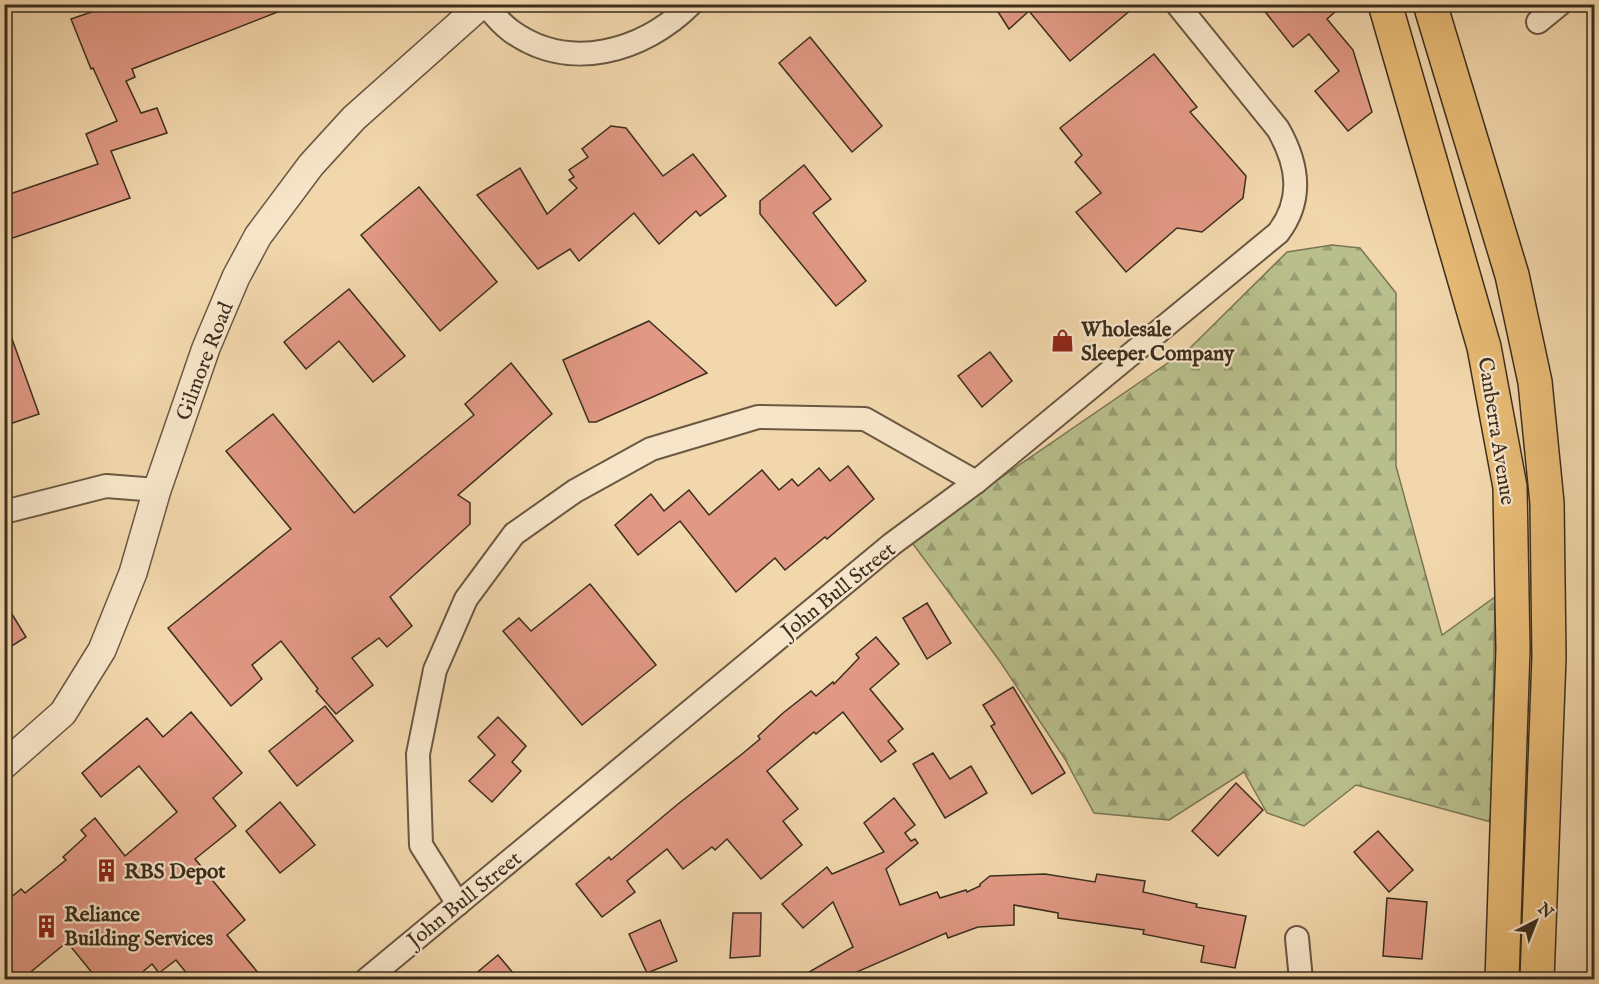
<svg xmlns="http://www.w3.org/2000/svg" width="1599" height="984" viewBox="0 0 1599 984" font-family="'IM FELL English',serif">
	<defs>
		<pattern id="forest-firs" width="22" height="20" patternUnits="userSpaceOnUse" patternTransform="scale(1.5)"><rect width="22" height="20" fill="#b8bf8c"/><path d="M5 1l3.5 6h-7zM16 11l3.5 6h-7z" fill="#979c72"/></pattern>
	</defs>
	<rect width="100%" height="100%" fill="#f2d7ac"/>
	<filter id="stains"><feTurbulence type="fractalNoise" baseFrequency=".00333" numOctaves="4"/><feColorMatrix values="0 0 0 0 .2 0 0 0 0 .09 0 0 0 0 .02 0 0 0 .5 -.17"/></filter>
	<radialGradient id="worn" r=".72"><stop offset=".6" stop-color="#630" stop-opacity="0"/><stop offset="1" stop-color="#630" stop-opacity=".3"/></radialGradient>
	<polygon fill="url(#forest-firs)" stroke="#7a7655" stroke-width="1.5" points="1332,245 1360,248 1396,293 1396,466 1442,635 1495,597 1491,822 1356,785 1304,826 1267,813 1244,772 1169,820 1094,813 1065,759 999,660 910,540 1191,347 1287,252"/>
	<g fill="#e19884" stroke="#3b2e1e" stroke-width="1.5">
		<polygon points="115,4 293,4 293,6 132,69 135,77 126,81 141,113 157,108 167,133 111,151 130,198 4,241 4,196 98,164 86,134 117,121 93,68 91,69 71,19"/>
		<polygon points="993,4 1138,4 1070,61 1029,11 1009,29"/>
		<polygon points="1259,4 1344,4 1327,19 1353,50 1372,112 1348,131 1315,91 1339,71 1309,34 1293,47"/>
		<polygon points="810,37 882,126 852,152 779,63"/>
		<polygon points="1154,54 1197,107 1190,112 1246,176 1243,198 1202,232 1177,228 1126,272 1076,212 1101,193 1075,162 1082,155 1060,128"/>
		<polygon points="611,126 626,128 663,176 693,154 726,196 700,216 696,211 659,244 634,213 579,261 570,249 538,269 477,195 520,168 547,214 577,188 569,180 574,177 569,170 588,157 582,149"/>
		<polygon points="804,165 831,199 813,213 866,281 836,306 760,214 760,201"/>
		<polygon points="419,187 497,282 440,331 361,235"/>
		<polygon points="349,289 405,356 373,382 339,341 306,369 284,342"/>
		<polygon points="649,321 707,373 596,422 589,422 563,360"/>
		<polygon points="4,325 7,325 39,414 4,426"/>
		<polygon points="990,352 1012,381 982,407 958,376"/>
		<polygon points="511,363 552,414 458,495 470,503 470,524 390,597 412,626 387,647 379,638 352,658 373,685 336,714 316,691 318,689 281,641 252,665 262,679 231,706 168,628 291,529 226,451 273,414 354,513 474,415 465,404"/>
		<polygon points="848,466 874,499 827,539 825,537 785,570 775,558 736,592 680,521 638,555 615,525 651,494 664,511 689,490 709,515 762,470 779,490 792,479 798,486 819,468 830,481"/>
		<polygon points="590,584 656,665 582,725 503,631 519,618 531,631"/>
		<polygon points="4,601 26,637 4,651"/>
		<polygon points="927,603 951,643 927,659 903,618"/>
		<polygon points="876,637 899,664 870,689 903,729 888,741 896,751 881,762 843,712 816,734 814,732 767,771 798,809 783,821 802,845 761,879 727,839 715,850 712,847 683,869 667,849 627,881 635,892 602,917 576,884 609,857 611,860 678,804 742,754 760,739 758,736 783,713 811,691 816,696 833,682 834,684 859,658 856,654"/>
		<polygon points="1013,687 1065,773 1032,794 991,726 995,724 983,705"/>
		<polygon points="325,706 353,741 297,786 269,751"/>
		<polygon points="191,712 242,773 213,798 236,826 195,859 245,920 227,935 264,980 192,980 176,960 159,973 152,964 133,980 98,980 67,942 21,980 4,980 4,903 21,889 25,893 66,860 63,857 86,836 81,830 95,818 125,856 177,812 139,766 101,797 82,773 147,718 163,737"/>
		<polygon points="498,717 526,746 512,762 521,771 492,802 469,781 495,755 478,737"/>
		<polygon points="933,753 950,779 971,766 987,793 945,818 913,764"/>
		<polygon points="1236,783 1263,810 1218,856 1192,831"/>
		<polygon points="894,798 915,825 905,833 911,841 915,839 918,843 886,869 900,905 937,892 940,898 966,890 967,892 980,886 980,884 990,876 1045,874 1095,882 1097,874 1145,881 1143,892 1197,904 1196,907 1246,916 1235,968 1201,962 1204,946 1143,934 1144,930 1058,918 1058,913 1014,905 1014,925 978,927 948,938 946,933 852,974 855,980 795,980 853,947 833,902 803,928 782,904 827,867 832,874 884,852 864,823"/>
		<polygon points="280,802 315,845 280,873 246,831"/>
		<polygon points="1378,831 1413,870 1389,892 1354,852"/>
		<polygon points="1387,898 1427,902 1422,959 1383,956"/>
		<polygon points="733,913 761,913 760,956 730,958"/>
		<polygon points="660,920 677,961 647,973 629,934"/>
		<polygon points="498,955 519,980 468,980"/>
	</g>
	<g fill="none" stroke-linecap="round" stroke-linejoin="round">
		<defs>
			<g id="minor">
				<path d="M 485,4 C 493,14 500,23 511,31 C 569,73 643,52 691,4"/>
				<polyline points="1538,22 1560,4"/>
				<polyline points="4,512 106,486 157,490"/>
				<polyline points="458,904 421,845 418,754 435,670 466,599 514,534 575,491 651,449 758,417 865,419 976,482"/>
				<polyline points="1297,938 1301,980"/>
				<path d="M 366,980 L 892,544 L 976,482 L 1278,233 C 1304,199 1298,164 1278,129 L 1177,4"/>
			</g>
			<polyline id="tertiary" points="4,765 63,713 102,650 133,573 157,490 206,348 236,277 258,236 311,165 354,118 482,4"/>
			<g id="trunk">
				<polyline points="1385,4 1484,347 1510,487 1513,649 1502,980"/>
				<polyline points="1430,4 1512,275 1535,382 1547,503 1549,657 1537,980"/>
			</g>
		</defs>
		<use href="#minor" stroke="#695842" stroke-width="26"/>
		<use href="#tertiary" stroke="#695842" stroke-width="30"/>
		<use href="#trunk" stroke="#3b2e1e" stroke-width="36"/>
		<use href="#minor" stroke="#f7e5c9" stroke-width="22"/>
		<use href="#tertiary" stroke="#f7e5c9" stroke-width="27"/>
		<use href="#trunk" stroke="#e9bc76" stroke-width="33"/>
	</g>
	<defs>
		<symbol id="shop-bare" viewBox="-9 -9 18 18"><path d="M-5-2.5h2.3a2.7 3.5 0 0 1 5.4 0H5L5.5 6h-11ZM-1.5-2.5h3a1.5 2.3 0 0 0-3 0Z" fill="#8f2418" stroke="#f7e5c9" stroke-width="2.5" paint-order="stroke"/></symbol>
		<symbol id="building-bare" viewBox="-9 -9 18 18"><path d="M-4-6H4V6H1V3H-1V6H-4ZM-2.5-4.3h1.7v1.8h-1.7ZM.8-4.3h1.7v1.8H.8ZM-2.5-1h1.7V.8h-1.7ZM.8-1h1.7V.8H.8Z" fill="#8f2418" stroke="#f7e5c9" stroke-width="2.5" paint-order="stroke"/></symbol>
	</defs>
	<g fill-rule="evenodd">
		<use href="#shop-bare" x="1046" y="324" width="33" height="33"/>
		<use href="#building-bare" x="90" y="854" width="33" height="33"/>
		<use href="#building-bare" x="30" y="910" width="33" height="33"/>
	</g>
	<g text-anchor="middle" stroke-width="4.5" stroke-linejoin="round" paint-order="stroke">
		<g font-size="21" font-weight="bold" fill="#3b2e1e" stroke="#f7e5c9" text-anchor="start">
			<text x="1081" y="336">Wholesale<tspan x="1081" dy="24">Sleeper Company</tspan></text>
			<text x="124" y="878">RBS Depot</text>
			<text x="64" y="921">Reliance<tspan x="64" dy="24">Building Services</tspan></text>
		</g>
		<g font-size="21" fill="#3b2e1e" stroke="#f7e5c9">
			<text transform="translate(204 361) rotate(-69)" y="7">Gilmore Road</text>
			<text transform="translate(1497 431) rotate(81)" y="7">Canberra Avenue</text>
			<text transform="translate(838 590) rotate(-39)" y="7">John Bull Street</text>
			<text transform="translate(464 899) rotate(-39)" y="7">John Bull Street</text>
		</g>
	</g>
	<rect width="1599" height="984" fill="none" stroke="#f2d7ac" stroke-width="24"/>
	<rect x="6" y="6" width="1587" height="972" fill="none" stroke="#3b2e1e" stroke-width="3"/>
	<rect x="12" y="12" width="1575" height="960" fill="none" stroke="#3b2e1e" stroke-width="1.5"/>
	<g transform="translate(1536 921) rotate(42)" stroke="#f7e5c9" stroke-width="4.5" paint-order="stroke">
	<path d="M0-4.5L10 22L0 15L-10 22Z" fill="#3b2e1e"/>
	<text y="-9" font-size="16" font-weight="bold" text-anchor="middle" fill="#3b2e1e">N</text>
	</g>
	<rect width="100%" height="100%" filter="url(#stains)"/>
	<rect width="100%" height="100%" fill="url(#worn)"/>
</svg>
